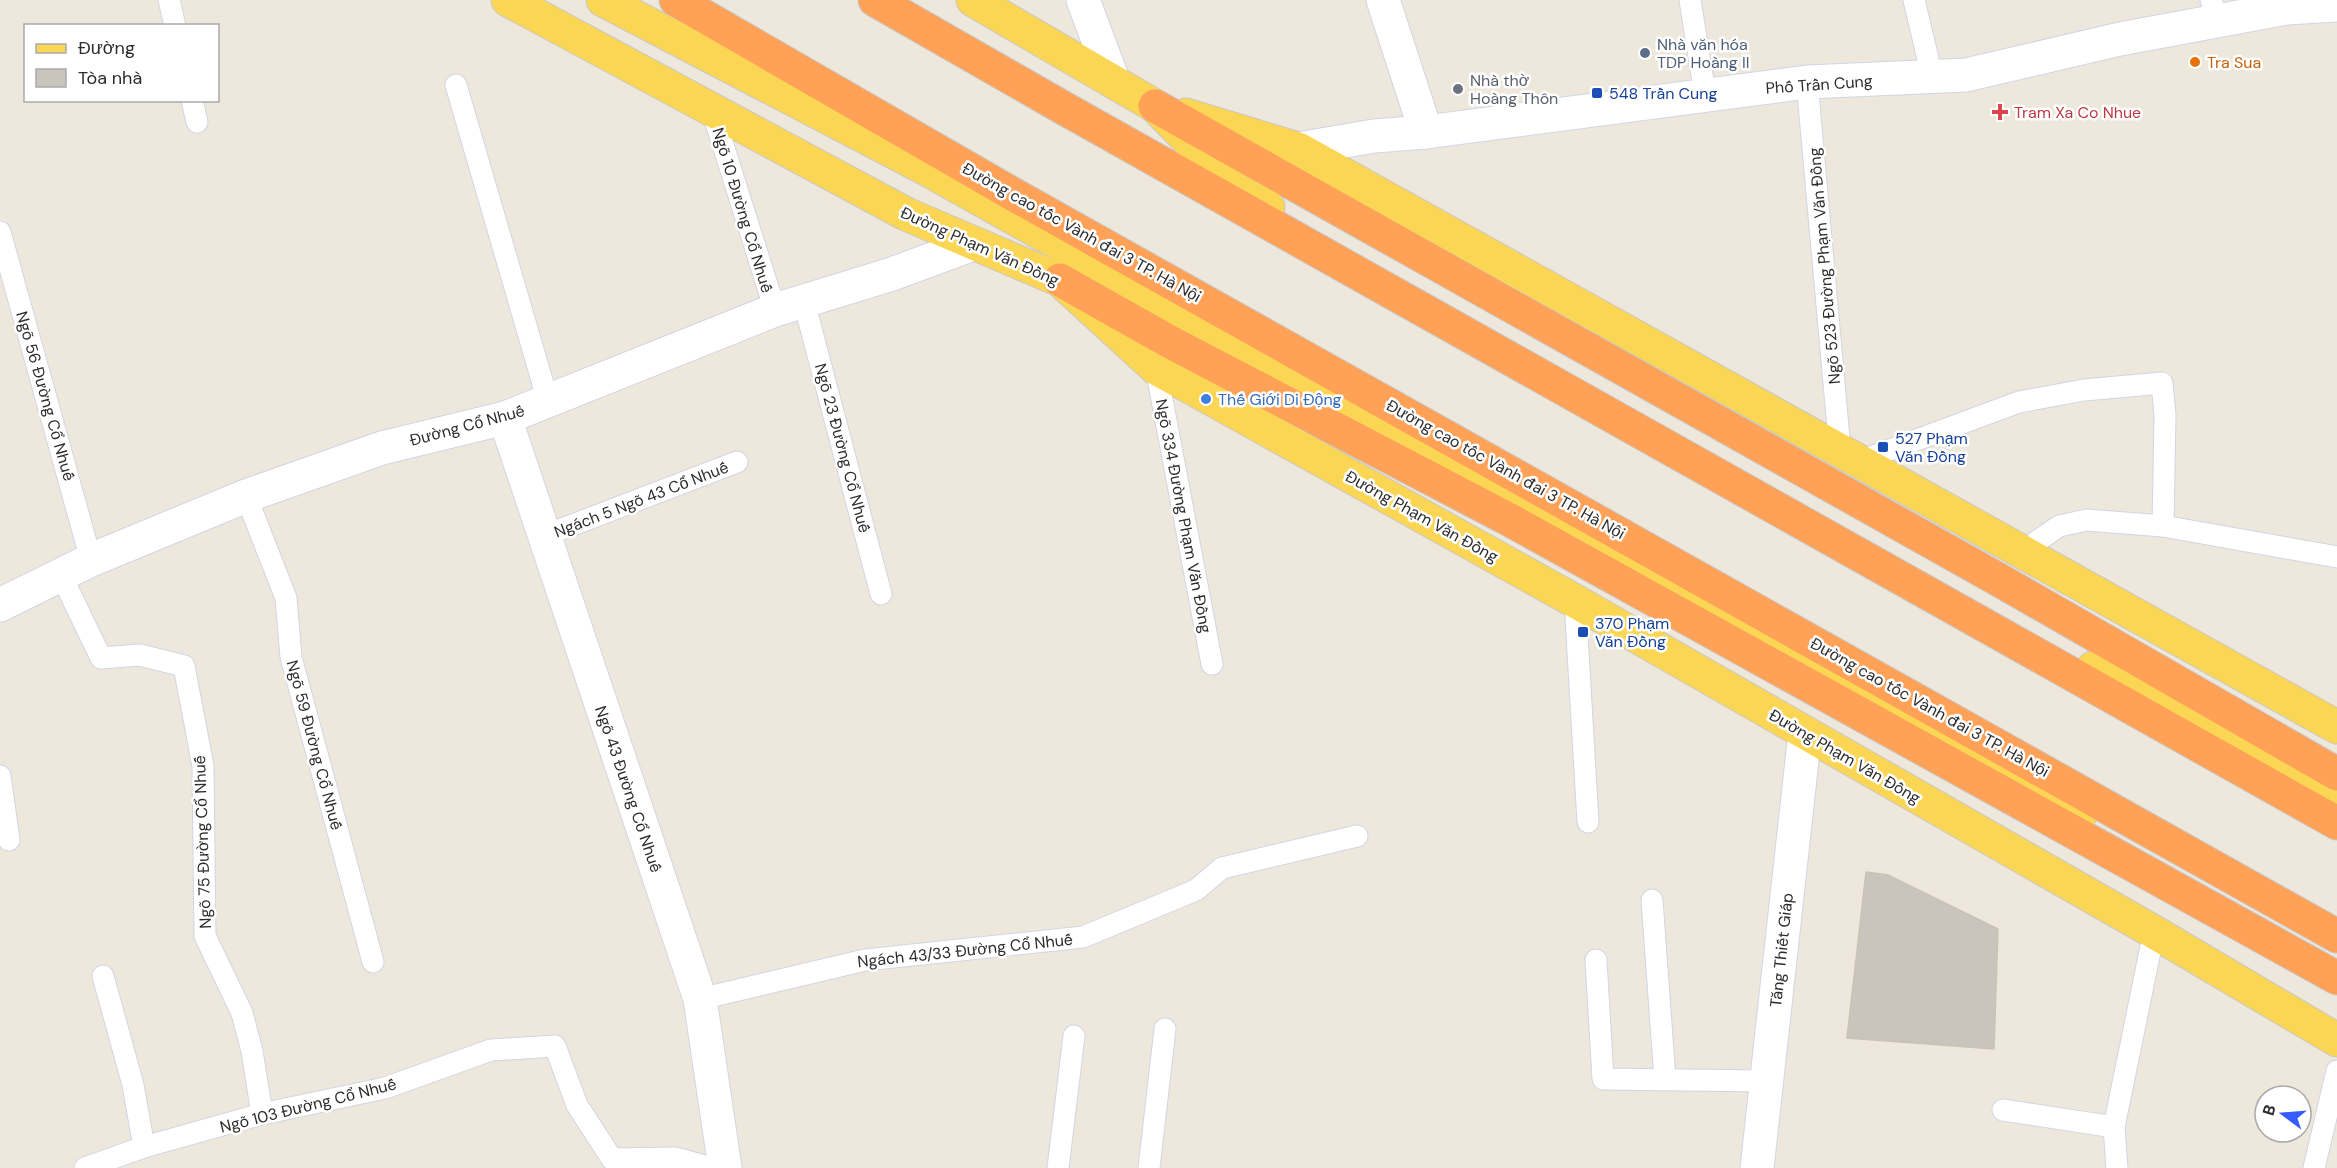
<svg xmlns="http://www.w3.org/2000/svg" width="2337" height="1168" viewBox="0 0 2337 1168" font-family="'DM Sans',sans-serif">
	<rect width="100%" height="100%" fill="#eee7dc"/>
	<polygon fill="#c9c4bc" stroke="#cac3b5" stroke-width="1.5" points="1866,872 1888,875 1998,929 1994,1049 1847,1038"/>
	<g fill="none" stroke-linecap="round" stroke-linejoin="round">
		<defs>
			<g id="service">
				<polyline points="169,0 175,26"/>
				<polyline points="1690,0 1705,94"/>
				<polyline points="1914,0 1932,76"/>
				<polyline points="2211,0 2218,21"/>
				<polyline points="1807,82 1840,450"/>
				<polyline points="456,85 548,401"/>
				<polyline points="192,100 197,122"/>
				<polyline points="712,110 775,310"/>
				<polyline points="0,232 91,560"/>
				<polyline points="804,302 881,594"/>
				<polyline points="1156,368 1212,664"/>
				<polyline points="1860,461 2019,402 2084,390 2162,383 2165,415 2163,526"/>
				<polyline points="246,496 286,598 291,657 373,962"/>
				<polyline points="544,536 737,462"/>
				<polyline points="2026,553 2036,542 2059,526 2087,520 2163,526 2337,557"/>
				<polyline points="61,575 101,658 140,655 184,666 203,766 205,936 242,1013 252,1051 262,1114"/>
				<polyline points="1575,601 1588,822"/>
				<polyline points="0,776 9,840"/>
				<polyline points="1652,900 1665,1079"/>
				<polyline points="1596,960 1603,1079 1766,1081"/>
				<polyline points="103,976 133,1085 144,1147"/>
				<polyline points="700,999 865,960 1083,937 1196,890 1222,868 1357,836"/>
				<polyline points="2003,1110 2114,1127"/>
				<polyline points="85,1168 144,1147 262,1114 385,1088 491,1050 555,1046 577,1105 612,1159 676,1158 712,1168"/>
				<polyline points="1058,1168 1074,1036"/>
				<polyline points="1149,1168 1165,1029"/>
				<polyline points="2117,1168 2114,1127 2154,932"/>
				<polyline points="2314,1168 2337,1071"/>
			</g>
			<g id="minor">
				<polyline points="1083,0 1113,80"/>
				<polyline points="1383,0 1426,132"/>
				<polyline points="505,418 700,999 725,1168"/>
				<polyline points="1757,1168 1805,733"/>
			</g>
			<g id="secondary">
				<polyline points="1298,149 1374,136 1426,132 1807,82 1966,75 2120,39 2287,8 2337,5"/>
				<polyline points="0,605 91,560 246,496 382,448 505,418 775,310 892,274 973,244"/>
			</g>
			<g id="primary">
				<polyline points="508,0 906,214 1060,280 1156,368 1575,601 2154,932 2337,1040"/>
				<polyline points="603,0 932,172 2079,817"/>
				<polyline points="973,0 1155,106 1237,190 1268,207"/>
				<polyline points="1186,115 1298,149 2337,727"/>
				<polyline points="2093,668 2337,800"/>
			</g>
			<g id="motorway">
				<polyline points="676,0 1009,192 2337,936"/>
				<polyline points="875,0 1060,106 2337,823"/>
				<polyline points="1155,106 2001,581 2337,774"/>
				<polyline points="1060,280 1170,342 1510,520 2337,978"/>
			</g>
		</defs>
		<use href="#service" stroke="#d1d5e5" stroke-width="23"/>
		<use href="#minor" stroke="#d1d5e5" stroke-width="35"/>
		<use href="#secondary" stroke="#d1d5e5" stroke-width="35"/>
		<use href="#primary" stroke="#c8c8c8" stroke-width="35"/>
		<use href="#motorway" stroke="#c8c8c8" stroke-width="35"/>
		<use href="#service" stroke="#fff" stroke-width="21"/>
		<use href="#minor" stroke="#fff" stroke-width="33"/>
		<use href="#secondary" stroke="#fff" stroke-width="33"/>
		<use href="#primary" stroke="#fbd654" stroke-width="33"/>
		<use href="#motorway" stroke="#ffa156" stroke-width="33"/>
	</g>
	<circle fill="#5c6f8a" stroke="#fff" stroke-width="2" cx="1645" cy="53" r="6"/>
	<circle fill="#e8710a" stroke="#fff" stroke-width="2" cx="2195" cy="62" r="6"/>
	<circle fill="#6b7280" stroke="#fff" stroke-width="2" cx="1458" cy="89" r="6"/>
	<g fill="#1a4fb4" stroke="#fff" stroke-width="2">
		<rect x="1591" y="87" width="12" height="12" rx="3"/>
		<rect x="1877" y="441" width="12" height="12" rx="3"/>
		<rect x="1577" y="626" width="12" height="12" rx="3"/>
	</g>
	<path fill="#e0444e" stroke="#fff" stroke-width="2" d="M1997 103h6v6h6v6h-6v6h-6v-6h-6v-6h6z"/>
	<circle fill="#3f7fe0" stroke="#fff" stroke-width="2" cx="1206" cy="399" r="6"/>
	<g text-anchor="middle" stroke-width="5" stroke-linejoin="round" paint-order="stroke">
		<g font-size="16" fill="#4e5e75" stroke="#fff" text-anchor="start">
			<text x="1657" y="50">Nhà văn hóa<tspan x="1657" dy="18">TDP Hoàng II</tspan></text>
		</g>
		<g font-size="16" fill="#c56008" stroke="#fff" text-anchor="start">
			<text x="2207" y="68">Tra Sua</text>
		</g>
		<g font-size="16" fill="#5b616d" stroke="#fff" text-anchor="start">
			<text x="1470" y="86">Nhà thờ<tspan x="1470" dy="18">Hoàng Thôn</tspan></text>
		</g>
		<g font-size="16" fill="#2b2b2b" stroke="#fff">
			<text transform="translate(1819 84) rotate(-4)" y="6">Phố Trần Cung</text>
			<text transform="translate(743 210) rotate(73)" y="6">Ngõ 10 Đường Cổ Nhuế</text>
			<text transform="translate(1082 232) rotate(29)" y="6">Đường cao tốc Vành đai 3 TP. Hà Nội</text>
			<text transform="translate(980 246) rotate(24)" y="6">Đường Phạm Văn Đồng</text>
			<text transform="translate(1824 266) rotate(-95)" y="6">Ngõ 523 Đường Phạm Văn Đồng</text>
			<text transform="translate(46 396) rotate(74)" y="6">Ngõ 56 Đường Cổ Nhuế</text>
			<text transform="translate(467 425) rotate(-15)" y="6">Đường Cổ Nhuế</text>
			<text transform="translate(843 448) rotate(75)" y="6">Ngõ 23 Đường Cổ Nhuế</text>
			<text transform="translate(1506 469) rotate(29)" y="6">Đường cao tốc Vành đai 3 TP. Hà Nội</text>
			<text transform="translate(641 499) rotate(-21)" y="6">Ngách 5 Ngõ 43 Cổ Nhuế</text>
			<text transform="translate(1184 516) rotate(79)" y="6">Ngõ 334 Đường Phạm Văn Đồng</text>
			<text transform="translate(1422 516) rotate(29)" y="6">Đường Phạm Văn Đồng</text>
			<text transform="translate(1930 707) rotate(29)" y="6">Đường cao tốc Vành đai 3 TP. Hà Nội</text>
			<text transform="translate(315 745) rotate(75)" y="6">Ngõ 59 Đường Cổ Nhuế</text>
			<text transform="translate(1845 756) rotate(30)" y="6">Đường Phạm Văn Đồng</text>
			<text transform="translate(629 789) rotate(71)" y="6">Ngõ 43 Đường Cổ Nhuế</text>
			<text transform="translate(202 842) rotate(-92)" y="6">Ngõ 75 Đường Cổ Nhuế</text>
			<text transform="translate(965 950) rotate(-6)" y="6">Ngách 43/33 Đường Cổ Nhuế</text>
			<text transform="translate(1781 950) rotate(-84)" y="6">Tăng Thiết Giáp</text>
			<text transform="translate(308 1105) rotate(-14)" y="6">Ngõ 103 Đường Cổ Nhuế</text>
		</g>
		<g font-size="16" fill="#164399" stroke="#fff" text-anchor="start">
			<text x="1609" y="99">548 Trần Cung</text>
			<text x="1895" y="444">527 Phạm<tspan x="1895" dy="18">Văn Đồng</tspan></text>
			<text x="1595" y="629">370 Phạm<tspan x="1595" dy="18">Văn Đồng</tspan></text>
		</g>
		<g font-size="16" fill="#be3a42" stroke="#fff" text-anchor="start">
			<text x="2014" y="118">Tram Xa Co Nhue</text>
		</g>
		<g font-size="16" fill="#366cbe" stroke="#fff" text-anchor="start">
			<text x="1218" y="405">Thế Giới Di Động</text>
		</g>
	</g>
	<rect x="24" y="24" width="195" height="78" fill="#ffffff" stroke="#aaaaaa" stroke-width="1.5"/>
	<rect x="36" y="44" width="30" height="9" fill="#fbd654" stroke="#aaaaaa" stroke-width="1.5"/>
	<text x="78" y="54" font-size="18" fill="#2b2b2b">Đường</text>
	<rect x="36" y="69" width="30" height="18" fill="#c9c4bc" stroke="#aaaaaa" stroke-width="1.5"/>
	<text x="78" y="84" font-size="18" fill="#2b2b2b">Tòa nhà</text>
	<g transform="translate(2283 1114) rotate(286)"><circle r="28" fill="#ffffff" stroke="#aaaaaa" stroke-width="1.5"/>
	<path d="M0-4.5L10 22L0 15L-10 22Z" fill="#385bff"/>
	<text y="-9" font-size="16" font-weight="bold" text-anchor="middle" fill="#2b2b2b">B</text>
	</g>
</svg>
